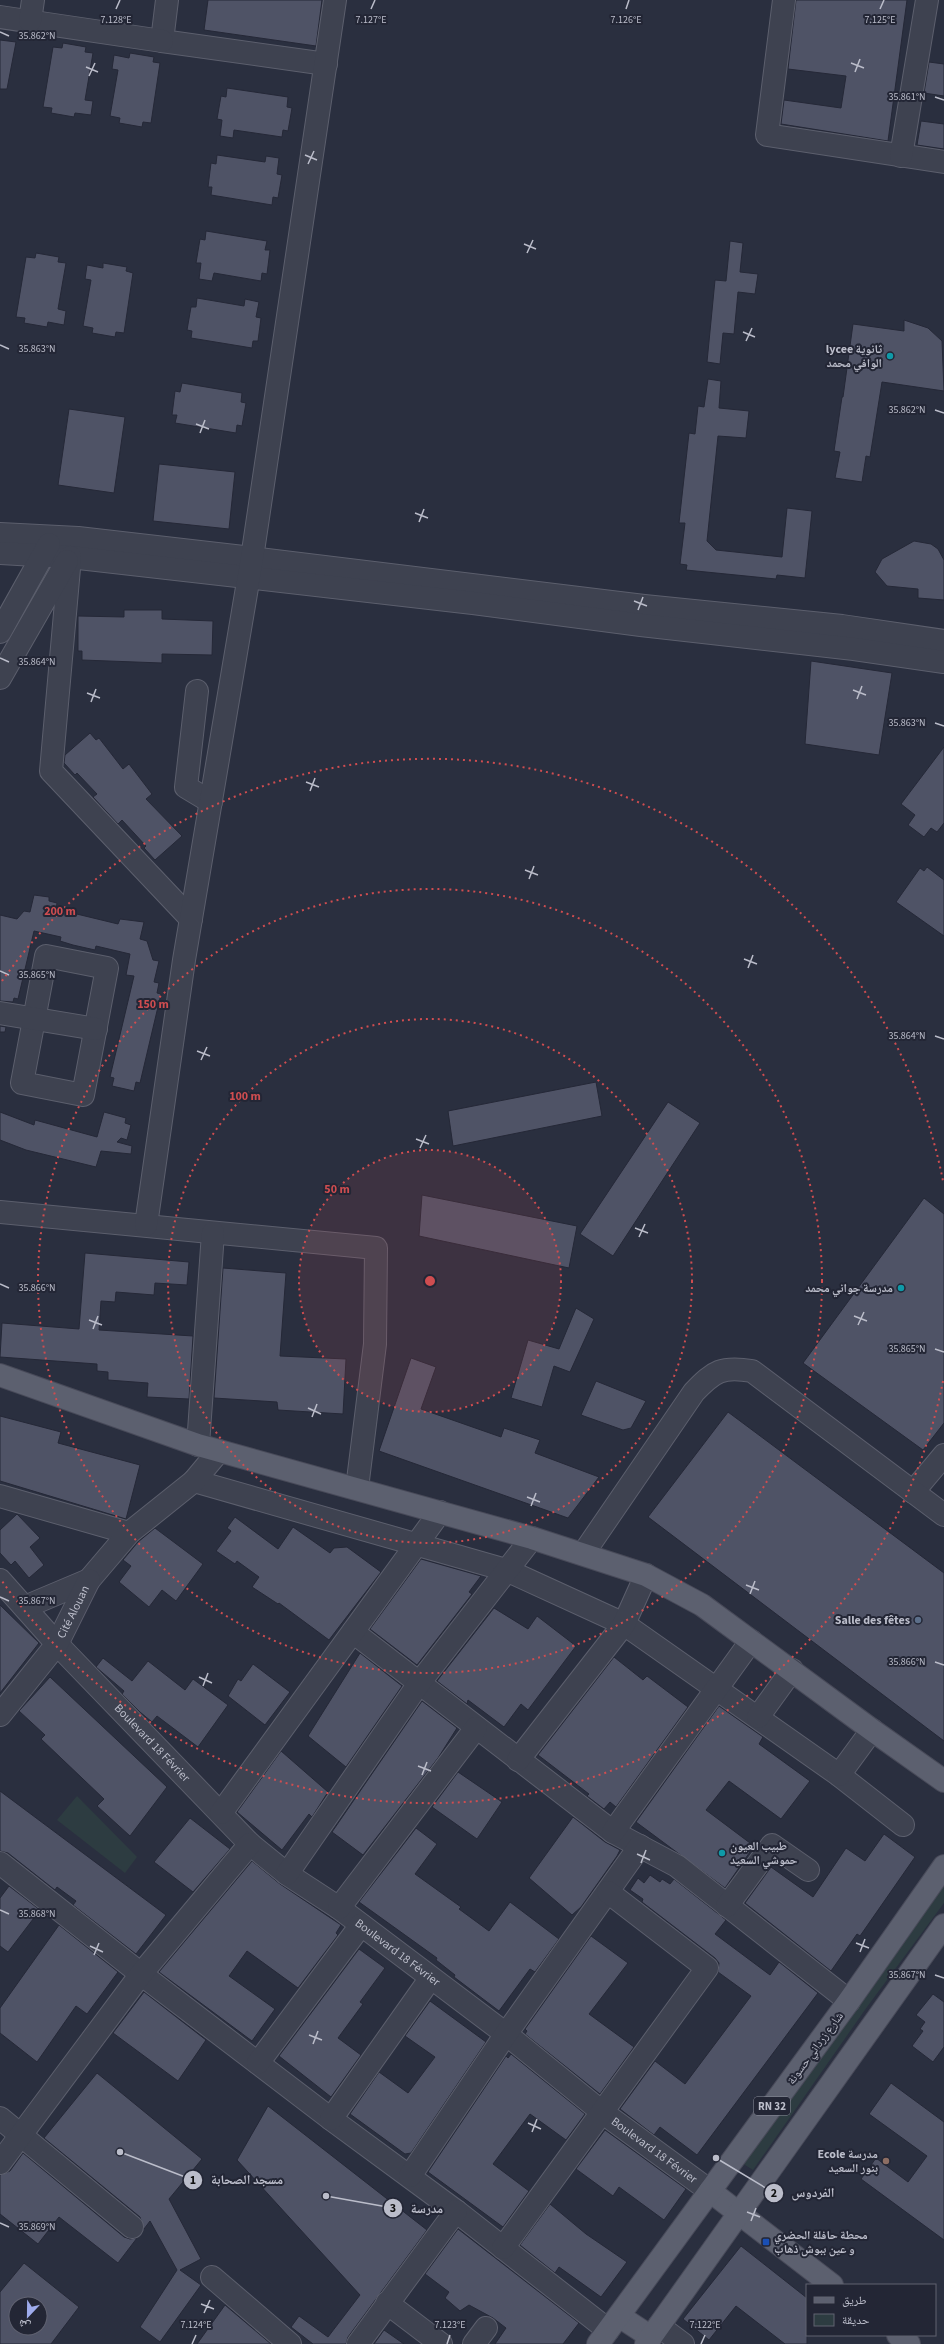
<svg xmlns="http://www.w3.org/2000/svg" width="944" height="2344" viewBox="0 0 944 2344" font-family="'Source Sans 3','Noto Naskh Arabic',sans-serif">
	<rect width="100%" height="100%" fill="#2a2f3f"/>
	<g fill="#2d3c41">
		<polygon points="77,1796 137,1857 125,1873 57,1820"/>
		<polygon points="944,1875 944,1903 867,2007 753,2170 742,2163"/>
	</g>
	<g fill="#4f5366" stroke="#252837" fill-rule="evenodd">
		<polygon points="208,0 322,0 316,46 204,30"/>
		<polygon points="796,0 907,0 888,141 781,124 784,100 841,108 846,76 788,69"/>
		<polygon points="0,40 16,42 7,89 0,89"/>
		<polygon points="63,43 86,47 85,52 93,53 85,100 93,101 91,115 75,113 74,117 51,113 52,108 43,107 53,47 62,48"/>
		<polygon points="130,53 154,57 153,62 160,63 151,123 143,122 142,127 119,123 120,118 110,116 118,70 112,69 114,55 129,58"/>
		<polygon points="929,62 944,64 944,96 924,93"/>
		<polygon points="227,88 288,97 287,107 292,108 288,131 283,130 282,137 234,130 233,138 220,136 222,120 217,119 221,96 226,97"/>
		<polygon points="921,121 944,124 944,149 917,145"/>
		<polygon points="217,155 265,162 266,156 279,158 277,174 282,175 278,198 273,197 272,205 211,195 212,187 208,187 211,163 216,164"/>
		<polygon points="206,231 267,241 265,250 270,250 267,274 262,273 261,281 214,273 212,281 199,279 201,263 196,263 200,239 205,240"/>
		<polygon points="730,241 743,243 740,272 758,274 755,294 738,292 734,334 723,333 720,364 707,362 715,280 726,281"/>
		<polygon points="36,253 59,257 58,262 66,263 58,309 66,311 64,325 48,322 47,327 24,323 25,318 16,317 26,257 35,258"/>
		<polygon points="103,263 127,267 126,271 133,273 124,333 116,332 115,337 92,333 93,328 83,326 91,280 85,279 87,265 103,268"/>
		<polygon points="197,298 244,306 245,299 259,302 256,317 261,318 258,341 253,341 252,348 191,338 192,331 187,330 191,307 196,307"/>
		<polygon points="904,320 928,328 942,341 944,391 882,382 870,457 866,456 862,482 835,478 840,452 834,451 842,397 843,397 853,324 904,331"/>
		<polygon points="708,379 721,381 719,408 749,411 746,438 718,436 707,541 716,550 782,557 787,508 812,511 805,578 777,575 776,579 686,570 687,565 680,564 685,523 679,523 689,433 695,434 698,406 704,407"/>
		<polygon points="182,383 242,393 241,402 246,403 242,426 237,425 236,433 175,423 177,415 172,415 175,391 180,392"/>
		<polygon points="69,409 125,417 114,493 58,485"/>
		<polygon points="159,464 235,472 229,529 153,521"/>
		<polygon points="914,541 931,544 938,549 944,560 944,600 918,598 918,589 887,586 875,572 882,559"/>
		<polygon points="124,610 162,610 162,619 213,621 212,655 162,654 162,663 82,660 82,651 78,651 78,616 124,617"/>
		<polygon points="811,661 892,673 879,755 805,744"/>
		<polygon points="90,733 96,740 99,738 123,769 129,764 152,794 146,799 182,836 155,860 144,848 146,846 122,820 118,824 93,797 97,794 77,773 75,775 64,763 65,755"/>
		<polygon points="944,747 944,823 937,832 931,828 924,837 908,825 915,815 901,804"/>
		<polygon points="927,867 944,880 944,936 896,902 920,868 924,871"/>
		<polygon points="34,895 49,897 49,901 57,903 56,909 118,924 120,919 144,922 140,939 147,941 153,960 159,961 154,982 159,983 157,993 161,994 140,1083 136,1082 134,1091 112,1086 114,1078 110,1077 134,976 126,975 130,954 96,946 95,950 73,945 60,941 61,937 34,931 18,999 14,998 13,1002 0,1001 0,915 17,919 24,911 30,912"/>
		<polygon points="0,1026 6,1027 5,1032 0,1032"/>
		<polygon points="596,1082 602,1116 453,1146 448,1111"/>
		<polygon points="668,1102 700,1123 613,1256 580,1234"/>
		<polygon points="0,1112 34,1125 35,1120 97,1137 104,1112 126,1118 125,1123 131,1125 127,1140 121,1138 117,1142 132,1146 131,1154 101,1151 96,1167 26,1150 0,1140"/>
		<polygon points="422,1195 577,1226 569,1268 419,1236"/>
		<polygon points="924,1198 944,1214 944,1423 923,1450 803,1363"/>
		<polygon points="85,1253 189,1262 187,1285 155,1283 154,1295 116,1292 115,1302 101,1301 99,1330 193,1336 189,1399 147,1397 148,1383 108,1380 108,1372 97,1371 97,1364 0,1357 2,1323 79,1329"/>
		<polygon points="223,1268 286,1273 280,1356 346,1359 343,1414 278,1410 277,1402 214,1398"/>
		<polygon points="576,1308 594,1319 570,1372 554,1366 542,1407 511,1398 528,1340 559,1349"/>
		<polygon points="411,1358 436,1367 421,1409 501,1437 504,1428 540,1440 535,1453 599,1477 568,1518 379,1451"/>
		<polygon points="596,1381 646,1401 631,1428 623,1430 581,1415"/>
		<polygon points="728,1412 944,1573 944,1741 648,1517"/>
		<polygon points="0,1416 61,1432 58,1443 140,1465 126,1519 0,1481"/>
		<polygon points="17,1514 40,1538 30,1547 44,1565 29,1578 15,1561 11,1565 0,1553 0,1530"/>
		<polygon points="235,1517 278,1549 293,1527 330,1553 334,1548 347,1547 381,1572 329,1640 279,1603 278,1604 252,1587 259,1577 237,1561 235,1564 216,1551 231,1531 227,1528"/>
		<polygon points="155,1528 203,1564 176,1601 162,1590 149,1607 119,1582 131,1566 123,1560 138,1542"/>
		<polygon points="421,1559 481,1576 469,1592 472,1594 417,1665 370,1629"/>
		<polygon points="0,1605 39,1643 0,1693"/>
		<polygon points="494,1608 528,1629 537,1616 576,1646 528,1710 521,1704 504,1727 468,1700 467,1704 437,1681"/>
		<polygon points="360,1653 402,1686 346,1767 308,1736"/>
		<polygon points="614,1657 643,1680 647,1676 688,1707 616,1807 610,1802 604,1809 587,1796 589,1794 538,1755"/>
		<polygon points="103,1658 132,1681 148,1661 185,1690 193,1679 228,1705 198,1747 157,1716 152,1722 140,1712 122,1694 124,1691 96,1667"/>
		<polygon points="253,1664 290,1692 265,1725 228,1696 238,1679 241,1681"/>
		<polygon points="50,1677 167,1787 130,1836 97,1806 104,1799 41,1739 45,1735 19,1711"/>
		<polygon points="422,1701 457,1728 438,1758 363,1855 332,1832"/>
		<polygon points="719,1706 763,1737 759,1744 810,1781 781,1819 729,1781 706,1810 754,1846 725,1888 636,1822"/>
		<polygon points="281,1751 328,1792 312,1817 309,1814 282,1850 237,1812"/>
		<polygon points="458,1772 502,1802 477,1839 432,1807"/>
		<polygon points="0,1791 166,1915 136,1954 73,1905 76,1901 57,1887 55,1890 8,1853 0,1851"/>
		<polygon points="573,1817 605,1842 620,1850 617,1856 581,1907 572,1915 529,1878"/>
		<polygon points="190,1818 230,1849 193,1892 154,1862"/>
		<polygon points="416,1828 437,1844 415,1874 461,1907 459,1909 489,1931 510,1902 559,1939 535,1972 530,1969 499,2011 454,1977 455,1975 436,1960 437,1958 359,1902"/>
		<polygon points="884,1834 915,1857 860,1936 857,1934 831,1971 745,1903 771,1867 813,1897 846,1848 865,1861"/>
		<polygon points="252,1861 280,1884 341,1925 336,1933 338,1935 298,1988 247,1951 229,1976 275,2009 252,2041 159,1972"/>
		<polygon points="650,1875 660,1882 662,1879 670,1884 674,1879 726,1920 715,1934 770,1975 779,1962 818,1993 697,2155 660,2127 654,2135 620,2109 655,2061 685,2084 751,1996 718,1972 719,1963 715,1958 642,1902 643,1899 630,1890 638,1878 644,1883"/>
		<polygon points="9,1886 40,1910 8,1952 0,1946 0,1898"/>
		<polygon points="59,1925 118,1972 87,2014 76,2006 37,2062 0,2033 0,2008"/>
		<polygon points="591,1936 628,1963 589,2014 634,2047 600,2094 525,2034 527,2031 525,2029"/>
		<polygon points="359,1949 385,1968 360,2002 363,2004 338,2038 361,2055 331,2097 279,2056"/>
		<polygon points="144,1992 206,2040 178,2081 113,2033"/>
		<polygon points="933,1994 944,2002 944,2047 933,2062 912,2046 923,2031 920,2029 925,2022 916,2015"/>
		<polygon points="430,2001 486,2042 411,2153 405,2154 350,2114 379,2072 408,2093 435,2057 405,2036"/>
		<polygon points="511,2054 585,2114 566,2140 530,2114 493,2164 529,2191 503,2227 428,2172 506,2056 508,2058"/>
		<polygon points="97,2073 202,2159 169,2199 201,2259 180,2270 201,2285 160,2342 140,2327 177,2270 150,2221 144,2229 140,2217 44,2138"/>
		<polygon points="891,2083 944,2122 944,2240 861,2179 876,2158 908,2182 927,2156 869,2114"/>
		<polygon points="268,2106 427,2230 348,2337 346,2344 313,2344 291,2327 299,2316 328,2337 360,2295 237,2160"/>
		<polygon points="605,2130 686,2189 664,2220 619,2187 613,2196 576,2169"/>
		<polygon points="23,2153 124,2237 130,2239 137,2238 118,2263 59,2217 38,2244 0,2214 0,2175 10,2171"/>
		<polygon points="550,2204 586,2234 627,2262 601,2297 559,2267 555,2273 520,2245"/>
		<polygon points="458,2229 579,2323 563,2344 495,2344 506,2328 493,2318 469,2305 460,2311 445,2298 449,2292 425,2274"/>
		<polygon points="741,2246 807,2298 807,2344 785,2344 736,2306 709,2340 683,2319"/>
		<path d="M 24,2263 L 79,2307 L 51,2344 L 0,2344 L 0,2292 ZM 16,2304 L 40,2304 L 40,2328 L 16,2328 Z"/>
		<polygon points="225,2305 271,2344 197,2344"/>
		<polygon points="384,2330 404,2344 374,2344"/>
	</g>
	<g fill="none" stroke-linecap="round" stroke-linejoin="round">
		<defs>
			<g id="minor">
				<polyline points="167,0 162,41 326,64"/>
				<polyline points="784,0 767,135 944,162"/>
				<polyline points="0,17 162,41"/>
				<polyline points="30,21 33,0"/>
				<polyline points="901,156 927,0"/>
				<polyline points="0,534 78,538 252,558 644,606 842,626 944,641"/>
				<polyline points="0,553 70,557 473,603 641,625 854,649 944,662"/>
				<polyline points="70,557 51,771 191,919"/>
				<polyline points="0,632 49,544"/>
				<polyline points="0,678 67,561"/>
				<polyline points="197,691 186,787 211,802"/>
				<polygon points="46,956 107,968 83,1095 22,1083"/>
				<polyline points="0,1013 96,1029"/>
				<polyline points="0,1212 376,1248 375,1344 357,1488"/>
				<polyline points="146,1225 184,960 252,558 335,0"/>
				<polyline points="198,1445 213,1233"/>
				<polyline points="194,1481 506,1570 624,1624 839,1775 903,1825"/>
				<polyline points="913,1492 944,1455"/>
				<polyline points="0,1496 129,1533"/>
				<path d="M 583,1554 L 694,1392 C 714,1371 722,1366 752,1371 L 944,1515"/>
				<path id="s1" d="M 0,1580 L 57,1644 L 250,1844 L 287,1874 L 339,1908 L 506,2034 L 602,2112 L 710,2191"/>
				<polyline points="25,1607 89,1580 129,1533 194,1481 219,1451"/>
				<polyline points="353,1632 613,1832 677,1866 849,2001"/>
				<path id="s2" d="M 0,1715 L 57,1644 L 89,1580"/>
				<polyline points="758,1717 792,1670"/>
				<polyline points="518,1760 624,1624 646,1575"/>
				<polyline points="839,1775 872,1730"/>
				<polyline points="221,1813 440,1512"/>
				<polyline points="613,1832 751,1641"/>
				<polyline points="0,1863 141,1974 331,2119 456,2211 608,2330"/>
				<polyline points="287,1874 420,1682 532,1538"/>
				<polyline points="727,1906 772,1845 808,1870"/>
				<polyline points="339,1908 476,1728"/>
				<polyline points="258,2063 361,1925"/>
				<polyline points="0,2118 132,2227"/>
				<polyline points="331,2119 430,1979"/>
				<polyline points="0,2163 141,1974 250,1844"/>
				<polyline points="410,2176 506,2034 640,1846"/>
				<polyline points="503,2248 707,1968 608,1892"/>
				<polyline points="212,2277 290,2344"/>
				<polyline points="387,2303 441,2344"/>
				<polyline points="659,2326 683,2344"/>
				<polyline points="358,2344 456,2211"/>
				<polyline points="474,2344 486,2328"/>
			</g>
			<g id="major">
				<polyline points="0,1375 198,1445 532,1538 646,1575 702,1605 872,1730 944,1781"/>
				<polyline points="710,2191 832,2285"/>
				<polyline points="619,2316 651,2337"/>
				<polyline points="898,2335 909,2344"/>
				<polyline points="598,2344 849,2001 944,1866"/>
				<polyline points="646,2344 944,1925"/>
			</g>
		</defs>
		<use href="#minor" stroke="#5c5f6d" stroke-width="24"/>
		<use href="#major" stroke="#484a59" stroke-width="24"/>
		<use href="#minor" stroke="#3e4250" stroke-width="22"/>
		<use href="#major" stroke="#5c606f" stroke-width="22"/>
	</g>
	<path fill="none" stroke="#bbbdca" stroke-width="1.5" d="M 116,9 L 120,0M 371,9 L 375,0M 626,9 L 629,0M 880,9 L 884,0M 0,32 L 9,36M 851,63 L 864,68M 86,67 L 98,72M 855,72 L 860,59M 89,76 L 95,63M 935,97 L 944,100M 305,155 L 317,160M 308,164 L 314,151M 524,244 L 536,249M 527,253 L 533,240M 743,332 L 755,337M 746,341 L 752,328M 0,345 L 9,349M 935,410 L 944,413M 196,424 L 209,429M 200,433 L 205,420M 415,513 L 428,518M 419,522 L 424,509M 634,601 L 647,606M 638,610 L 643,597M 0,658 L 9,662M 853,690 L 866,695M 87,693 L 100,698M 857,699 L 862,686M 91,702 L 96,689M 935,723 L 944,726M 306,782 L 319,787M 310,791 L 315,778M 525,870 L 538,875M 529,879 L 534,866M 744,959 L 757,964M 748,968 L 753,955M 0,971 L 9,975M 935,1036 L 944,1039M 197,1051 L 210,1056M 201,1060 L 207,1047M 416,1139 L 429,1144M 420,1148 L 426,1135M 635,1228 L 648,1233M 639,1237 L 645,1224M 0,1284 L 9,1288M 854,1316 L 867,1321M 89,1320 L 102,1325M 858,1325 L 864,1312M 93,1329 L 98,1316M 935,1349 L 944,1352M 308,1408 L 321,1414M 312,1417 L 317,1404M 527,1497 L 540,1502M 531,1506 L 536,1493M 746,1585 L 759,1590M 750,1594 L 755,1581M 0,1597 L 9,1601M 935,1662 L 944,1665M 199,1677 L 212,1683M 203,1686 L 208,1673M 418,1766 L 431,1771M 422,1775 L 427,1762M 637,1854 L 650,1860M 641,1863 L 646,1850M 0,1910 L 9,1914M 856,1943 L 869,1948M 90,1946 L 103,1952M 860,1952 L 865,1939M 94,1955 L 99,1943M 935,1975 L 944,1978M 309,2035 L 322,2040M 313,2044 L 318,2031M 528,2123 L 541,2129M 532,2132 L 537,2119M 747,2212 L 760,2217M 751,2221 L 756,2208M 0,2223 L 9,2227M 201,2304 L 214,2309M 204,2313 L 210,2300M 192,2344 L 196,2335M 447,2344 L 450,2335M 701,2344 L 705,2335"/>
	<circle cx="430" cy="1281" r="131" fill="#cf4d50" fill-opacity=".12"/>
	<g fill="none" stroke="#cf4d50" stroke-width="2" stroke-dasharray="2 4">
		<circle cx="430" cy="1281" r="131"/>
		<circle cx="430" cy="1281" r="262"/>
		<circle cx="430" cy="1281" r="392"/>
		<path d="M943 1381A523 523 0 0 1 2 1581M2 981A523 523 0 0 1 943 1181"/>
	</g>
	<g fill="#0f9aa8" stroke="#232635" stroke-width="1.5">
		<circle cx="890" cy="356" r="4"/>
		<circle cx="901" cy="1288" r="4"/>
		<circle cx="722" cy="1853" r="4"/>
	</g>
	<circle fill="#5c6f8a" stroke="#232635" stroke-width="1.5" cx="918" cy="1620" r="4"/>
	<circle fill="#8d6e63" stroke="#232635" stroke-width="1.5" cx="886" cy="2161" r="4"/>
	<rect fill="#1a4fb4" stroke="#232635" stroke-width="1.5" x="762" y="2238" width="8" height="8" rx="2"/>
	<g text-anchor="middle" stroke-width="4" stroke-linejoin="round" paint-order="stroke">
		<rect fill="#232635" stroke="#8d909d" stroke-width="1" x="754" y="2097" width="36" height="18" rx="3"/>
		<g font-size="11" font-weight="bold" fill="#bbbdca">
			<text x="772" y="2110">RN 32</text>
		</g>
		<g font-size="12" font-weight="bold" fill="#bbbdca" stroke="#232635" text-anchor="end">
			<text x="882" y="353">lycee ثانوية<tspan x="882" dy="14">الوافي محمد</tspan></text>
			<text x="893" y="1292">مدرسة جواني محمد</text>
			<text x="910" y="1624">Salle des fêtes</text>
			<text x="730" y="1850" text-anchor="start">طبيب العيون<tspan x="730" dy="14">حموشي السعيد</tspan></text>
			<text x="878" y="2158">Ecole مدرسة<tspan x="878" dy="14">بنور السعيد</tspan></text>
			<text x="774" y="2239" text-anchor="start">محطة حافلة الحضري<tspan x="774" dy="14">و عين ببوش ذهاب</tspan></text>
		</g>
		<g font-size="12" fill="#bbbdca" stroke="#232635">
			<text dy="4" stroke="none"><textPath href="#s2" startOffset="127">Cité Alouan</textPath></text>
			<text dy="4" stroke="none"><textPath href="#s1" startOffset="223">Boulevard 18 Février</textPath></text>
			<text dy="4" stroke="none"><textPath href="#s1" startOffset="547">Boulevard 18 Février</textPath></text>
			<text transform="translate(815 2048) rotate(-54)" y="4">شارع زرداني حسونة</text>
			<text dy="4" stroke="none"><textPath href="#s1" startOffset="871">Boulevard 18 Février</textPath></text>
		</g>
	</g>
	<g font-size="10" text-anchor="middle" fill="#bbbdca" stroke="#232635" stroke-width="4" stroke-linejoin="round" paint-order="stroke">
		<text x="116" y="23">7.128°E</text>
		<text x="880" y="23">7.125°E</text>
		<text x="371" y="23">7.127°E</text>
		<text x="626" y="23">7.126°E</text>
		<text x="37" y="39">35.862°N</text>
		<text x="907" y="100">35.861°N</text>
		<text x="37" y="352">35.863°N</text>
		<text x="907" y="413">35.862°N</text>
		<text x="37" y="665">35.864°N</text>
		<text x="907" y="726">35.863°N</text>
		<text x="37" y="978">35.865°N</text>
		<text x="907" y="1039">35.864°N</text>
		<text x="37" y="1291">35.866°N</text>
		<text x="907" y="1352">35.865°N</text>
		<text x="37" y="1604">35.867°N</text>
		<text x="907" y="1665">35.866°N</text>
		<text x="37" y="1917">35.868°N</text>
		<text x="907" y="1978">35.867°N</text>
		<text x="37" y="2230">35.869°N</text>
		<text x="196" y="2328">7.124°E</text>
		<text x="450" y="2328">7.123°E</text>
		<text x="705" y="2328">7.122°E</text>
	</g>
	<circle cx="430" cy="1281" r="6" fill="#cf4d50" stroke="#232635" stroke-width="2"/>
	<g font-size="12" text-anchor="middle" font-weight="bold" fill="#cf4d50" stroke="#232635" stroke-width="4" stroke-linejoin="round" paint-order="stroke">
		<text x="60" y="915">200 m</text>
		<text x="153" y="1008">150 m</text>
		<text x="245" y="1100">100 m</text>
		<text x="337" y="1193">50 m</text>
	</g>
	<path fill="none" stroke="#bbbdca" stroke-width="1.5" d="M120 2152L193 2180M716 2158L774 2193M326 2196L393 2208"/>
	<g fill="#bbbdca" stroke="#232635" stroke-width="1.5">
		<circle cx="120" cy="2152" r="4"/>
		<circle cx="716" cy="2158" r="4"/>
		<circle cx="326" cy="2196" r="4"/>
		<circle cx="193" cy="2180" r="10"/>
		<circle cx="774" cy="2193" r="10"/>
		<circle cx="393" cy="2208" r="10"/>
	</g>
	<g font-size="12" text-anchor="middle" font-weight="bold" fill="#111">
		<text x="193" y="2184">1</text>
		<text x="774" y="2197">2</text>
		<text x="393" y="2212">3</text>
	</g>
	<g font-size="13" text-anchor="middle" font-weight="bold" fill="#bbbdca" stroke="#232635" stroke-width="4" stroke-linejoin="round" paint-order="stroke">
		<text x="247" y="2184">مسجد الصحابة</text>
		<text x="813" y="2197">الفردوس</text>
		<text x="427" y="2213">مدرسة</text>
	</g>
	<rect x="806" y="2284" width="130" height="52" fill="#232635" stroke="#606271"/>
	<rect x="814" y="2297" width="20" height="6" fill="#5c606f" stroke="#606271"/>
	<text x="842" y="2304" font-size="12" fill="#bbbdca">طريق</text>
	<rect x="814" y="2314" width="20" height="12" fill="#2d3c41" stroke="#606271"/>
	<text x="842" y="2324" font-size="12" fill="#bbbdca">حديقة</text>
	<g transform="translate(28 2316) rotate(202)"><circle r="19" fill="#232635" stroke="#606271"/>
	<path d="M0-3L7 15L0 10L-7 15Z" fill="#9eabec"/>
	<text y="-6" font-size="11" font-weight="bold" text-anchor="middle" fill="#bbbdca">ش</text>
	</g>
</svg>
